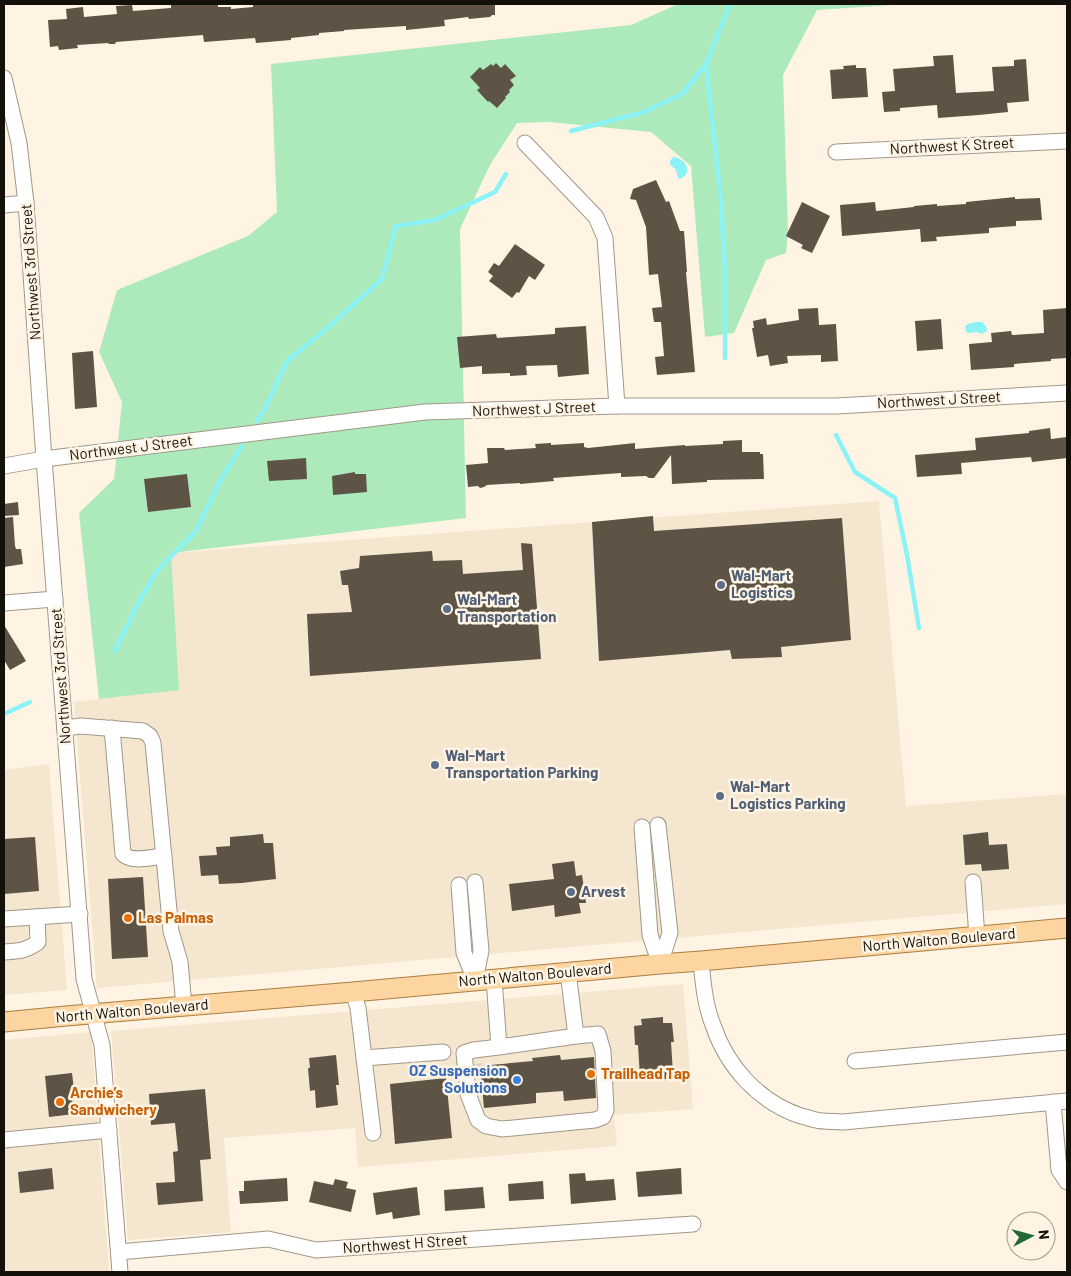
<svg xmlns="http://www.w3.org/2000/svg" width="1071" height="1276" viewBox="0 0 1071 1276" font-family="Barlow,sans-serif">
	<rect width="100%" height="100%" fill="#fff4e3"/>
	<g fill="#f4e6cf">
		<polygon points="879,501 906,806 1067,794 1067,904 97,988 74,702 178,689 171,553"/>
		<polygon points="49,764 67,990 4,995 4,770"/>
		<polygon points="683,984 693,1109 614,1115 617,1146 358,1167 355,1128 224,1138 231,1232 128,1240 111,1031"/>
		<polygon points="91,1032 109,1272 4,1272 4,1040"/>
	</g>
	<polygon fill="#aceabc" points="678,4 908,4 817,10 783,75 788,232 786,253 766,260 734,333 705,337 691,166 651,132 549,122 517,123 490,165 460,229 466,518 171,553 179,690 99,699 79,513 114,479 122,402 99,352 117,290 248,236 277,212 271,64 631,25"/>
	<g fill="#8bf2f5">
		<path d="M 673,157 C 686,158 694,173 680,179 L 678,178 L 676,170 L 670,164 L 670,161 Z"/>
		<path d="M 976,322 L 982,322 L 986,326 L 987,331 L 981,334 C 973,330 972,335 966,332 L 965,328 L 966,325 L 971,323 Z"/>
	</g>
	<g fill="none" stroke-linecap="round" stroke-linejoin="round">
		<g stroke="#8bf2f5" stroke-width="4.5">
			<polyline points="571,131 644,112 682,94 706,64"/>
			<polyline points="725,358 725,272 721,200 706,64 730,4"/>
			<polyline points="257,421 265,409 287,361 325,330 382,279 396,226 435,220 495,192 506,174"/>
			<polyline points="836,435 855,472 895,498 907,555 919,628"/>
			<polyline points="115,651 142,596 157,571 196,531 220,481 242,446"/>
			<polyline points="4,714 30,702"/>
		</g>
	</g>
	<g fill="#5d5446">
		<polygon points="171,4 218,4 218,7 231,7 231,9 253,7 253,4 495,4 495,15 492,15 490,17 469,19 468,17 444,20 445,26 406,30 406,26 344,30 344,31 319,33 319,35 291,38 291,40 256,43 255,38 204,42 203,35 116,42 115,44 109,44 108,43 77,45 78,48 59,50 58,46 50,47 48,20 67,19 66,9 83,7 84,17 117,14 116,6 132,5 133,11 171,8"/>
		<polygon points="953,55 956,93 994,91 992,67 1014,66 1014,60 1026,59 1029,101 1007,103 1008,112 979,115 938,118 937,105 900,108 900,111 884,112 882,92 895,91 893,69 934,66 933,56"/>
		<polygon points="496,63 501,68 505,64 516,76 510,80 514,85 509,90 510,92 505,97 506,98 497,108 489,101 488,102 477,90 480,88 470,77 480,67 483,70 491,64 493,66"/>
		<polygon points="856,65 856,68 866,68 868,97 832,99 830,70 844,69 843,66"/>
		<polygon points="656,180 666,202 669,201 680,231 684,231 687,272 686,272 695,372 657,375 655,357 664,356 661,322 654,322 652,308 662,307 658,274 649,275 646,227 636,200 630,199 633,189"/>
		<polygon points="1015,197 1015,199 1040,198 1042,220 1016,221 1016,226 989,228 989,233 936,237 937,241 921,242 920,229 842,236 840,205 875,202 876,211 914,207 914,206 937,204 937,206 966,204 966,202"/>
		<polygon points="802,202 830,216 812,253 801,248 803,245 786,236"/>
		<polygon points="515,244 545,265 535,280 529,276 519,293 517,292 512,298 489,281 493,276 488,272 494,263 499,266"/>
		<polygon points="818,308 819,325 836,324 838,361 821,362 821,355 787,356 788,363 770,366 768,355 757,357 752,328 754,328 753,321 766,318 767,325 799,320 798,309"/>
		<polygon points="1067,308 1067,358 1051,359 1051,361 1014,364 1014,367 971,370 969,344 992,342 991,333 1011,331 1012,335 1044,333 1043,310"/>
		<polygon points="941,319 943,349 917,351 915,321"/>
		<polygon points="586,326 589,374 558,377 557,365 526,366 527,375 510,376 510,373 482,374 482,366 460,368 457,337 496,334 497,338 555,334 555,328"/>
		<polygon points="93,351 97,407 75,409 72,353"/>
		<polygon points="1050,428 1051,439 1067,437 1067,458 1032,462 1031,457 961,463 962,474 917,477 915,455 976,450 975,438 1029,433 1029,431"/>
		<polygon points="742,440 742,452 760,452 760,454 763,454 764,479 707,480 707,482 672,484 671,455 654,478 649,478 646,476 621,477 621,473 553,478 554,481 520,484 520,483 487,485 484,487 480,488 478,486 468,487 466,465 488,463 487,448 504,448 505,450 536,448 535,444 551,443 551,445 584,443 584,447 588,448 635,443 635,449 685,445 685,446 723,444 723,441"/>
		<polygon points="306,458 307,479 269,481 267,461"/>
		<polygon points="355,472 355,474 366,474 367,492 333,495 332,476"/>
		<polygon points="187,474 191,507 148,512 144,479"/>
		<polygon points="18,502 19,515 4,516 4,504"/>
		<polygon points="653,516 654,531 842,518 851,640 781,647 782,657 732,659 730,650 599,661 592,522"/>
		<polygon points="13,517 15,546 16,549 21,549 23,564 4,567 4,518"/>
		<polygon points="521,543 532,544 541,659 310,676 307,614 352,612 348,585 342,585 340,571 359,568 360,556 432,551 433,561 462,560 463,574 523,570"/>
		<polygon points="4,625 26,661 10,670 4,660"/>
		<polygon points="988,832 989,845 1007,844 1009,869 982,871 981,864 965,865 963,835"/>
		<polygon points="263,834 264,843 273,843 276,879 242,883 219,884 218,875 201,876 199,856 217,855 216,847 230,846 230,837"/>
		<polygon points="35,837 39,891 4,894 4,839"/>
		<polygon points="574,861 576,876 582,875 586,903 579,903 581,913 555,917 554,905 512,911 509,884 554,879 552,864"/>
		<polygon points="143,877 148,957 112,959 108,879"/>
		<polygon points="663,1017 663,1023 672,1023 674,1042 671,1042 673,1074 666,1075 666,1079 648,1081 648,1077 640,1077 638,1045 635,1045 634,1026 642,1025 641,1019"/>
		<polygon points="336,1055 339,1085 336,1085 338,1105 316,1108 315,1090 310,1091 308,1068 310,1068 309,1058"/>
		<polygon points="560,1055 561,1060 594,1057 596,1098 564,1101 563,1091 536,1093 536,1103 484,1108 480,1066 533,1061 532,1058"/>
		<polygon points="72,1073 74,1090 71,1090 74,1114 49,1117 45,1076"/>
		<polygon points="446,1078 452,1138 395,1144 390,1084"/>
		<polygon points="205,1089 211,1159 200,1160 203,1201 158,1205 156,1183 175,1182 173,1152 178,1151 175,1123 151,1125 149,1094"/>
		<polygon points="52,1168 54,1189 20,1193 18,1172"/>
		<polygon points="681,1168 682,1194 638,1197 636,1172"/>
		<polygon points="585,1173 586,1181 614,1179 616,1200 571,1204 569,1174"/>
		<polygon points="287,1178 288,1201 240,1204 239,1191 244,1191 244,1181"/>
		<polygon points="335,1179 348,1182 346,1188 356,1190 351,1212 309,1202 314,1181 333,1185"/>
		<polygon points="543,1181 544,1199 509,1201 508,1184"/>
		<polygon points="417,1187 420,1215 393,1219 392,1212 376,1215 373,1193"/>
		<polygon points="483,1187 485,1208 445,1211 444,1190"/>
	</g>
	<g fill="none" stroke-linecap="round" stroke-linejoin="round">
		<polyline stroke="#dcd2c3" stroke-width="15" stroke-dasharray="15 8" stroke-linecap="butt" points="475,1064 476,1071"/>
		<defs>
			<g id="minor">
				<polyline points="4,78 19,143 26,203 44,459 84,979 102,1045 120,1272"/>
				<polyline points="525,143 596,217 605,238 617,406"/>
				<polyline points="836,152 1067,141"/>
				<polyline points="4,205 26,203"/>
				<polyline points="4,466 44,459 425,412 617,406 836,406 1067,393"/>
				<polyline points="4,603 55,599"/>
				<polyline points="65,728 81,726 143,731 150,736 153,743 171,931 180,962 184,1006"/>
				<path d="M 112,728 L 123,854 C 132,863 151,857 164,856"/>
				<polyline points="658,825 670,933 660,964"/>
				<polyline points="642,827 650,935 660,964"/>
				<polyline points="973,882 977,937"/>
				<polyline points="459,885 464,953 475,980"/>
				<polyline points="4,919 80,914"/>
				<path d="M 4,952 C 17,951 27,951 38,942 L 37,917"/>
				<path d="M 701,961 C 703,983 705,1005 713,1025 C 727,1067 759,1102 801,1116 C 806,1117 811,1119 816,1120 C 824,1122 834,1121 843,1122 L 1067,1101"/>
				<polyline points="568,972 576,1036"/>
				<polyline points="494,979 499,1047 474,1050 464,1053 468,1094 478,1120 486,1126 502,1129 595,1120 603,1117 606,1110 603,1051 598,1034 576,1036 499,1047"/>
				<polyline points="475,980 481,951 475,882"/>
				<polyline points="353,992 358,1008 373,1133"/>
				<polyline points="364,1058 443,1052"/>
				<polyline points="855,1061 1067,1042"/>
				<polyline points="1053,1102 1059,1170 1067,1182"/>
				<polyline points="4,1140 109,1130"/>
				<polyline points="119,1252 268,1239 316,1250 693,1224"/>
			</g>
			<polyline id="major" points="4,1022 66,1016 353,992 660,964 701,961 1067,928"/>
		</defs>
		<use href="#minor" stroke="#a19788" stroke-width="17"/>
		<use href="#major" stroke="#aa7e43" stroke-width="21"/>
		<use href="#minor" stroke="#fff" stroke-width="15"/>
		<use href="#major" stroke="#fdd5a0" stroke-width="19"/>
	</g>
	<g fill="#5c6f8a" stroke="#fff4e3" stroke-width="2">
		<circle cx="721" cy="585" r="5"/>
		<circle cx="447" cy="609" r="5"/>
		<circle cx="435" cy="765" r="5"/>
		<circle cx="720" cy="796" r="5"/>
		<circle cx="571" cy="892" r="5"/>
	</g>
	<g fill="#e8710a" stroke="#fff4e3" stroke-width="2">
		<circle cx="128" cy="918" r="5"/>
		<circle cx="591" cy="1074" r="5"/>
		<circle cx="60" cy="1102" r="5"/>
	</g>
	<circle fill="#3f7fe0" stroke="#fff4e3" stroke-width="2" cx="517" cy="1080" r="5"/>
	<g text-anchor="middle" stroke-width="5" stroke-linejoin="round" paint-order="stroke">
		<g font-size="15" fill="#14110b" stroke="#fff4e3">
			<text transform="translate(952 146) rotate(-3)" y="5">Northwest K Street</text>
			<text transform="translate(31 272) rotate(-94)" y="5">Northwest 3rd Street</text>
			<text transform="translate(939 400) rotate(-3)" y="5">Northwest J Street</text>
			<text transform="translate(534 409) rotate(-2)" y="5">Northwest J Street</text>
			<text transform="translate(131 448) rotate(-7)" y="5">Northwest J Street</text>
			<text transform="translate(61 676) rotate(-94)" y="5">Northwest 3rd Street</text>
			<text transform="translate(939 940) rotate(-5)" y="5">North Walton Boulevard</text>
			<text transform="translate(535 975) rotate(-5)" y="5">North Walton Boulevard</text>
			<text transform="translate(132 1011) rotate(-5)" y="5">North Walton Boulevard</text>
			<text transform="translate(405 1244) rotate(-4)" y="5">Northwest H Street</text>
		</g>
		<g font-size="15" font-weight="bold" fill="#4e5e75" stroke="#fff4e3" text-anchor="start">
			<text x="731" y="581">Wal-Mart<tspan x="731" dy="17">Logistics</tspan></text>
			<text x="457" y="605">Wal-Mart<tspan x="457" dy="17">Transportation</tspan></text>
			<text x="445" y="761">Wal-Mart<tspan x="445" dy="17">Transportation Parking</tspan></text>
			<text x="730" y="792">Wal-Mart<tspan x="730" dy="17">Logistics Parking</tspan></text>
			<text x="581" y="897">Arvest</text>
		</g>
		<g font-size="15" font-weight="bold" fill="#c56008" stroke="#fff4e3" text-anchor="start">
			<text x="138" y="923">Las Palmas</text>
			<text x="601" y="1079">Trailhead Tap</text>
			<text x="70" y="1098">Archie’s<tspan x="70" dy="17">Sandwichery</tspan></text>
		</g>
		<g font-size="15" font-weight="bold" fill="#366cbe" stroke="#fff4e3" text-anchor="end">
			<text x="507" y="1076">OZ Suspension<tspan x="507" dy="17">Solutions</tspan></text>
		</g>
	</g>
	<rect width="1071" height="1276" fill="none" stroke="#14110b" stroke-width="10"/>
	<g transform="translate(1031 1236) rotate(84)"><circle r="24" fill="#fff4e3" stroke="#a1998d"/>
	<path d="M0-4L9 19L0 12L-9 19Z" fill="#236935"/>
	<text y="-8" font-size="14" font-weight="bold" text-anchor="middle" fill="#14110b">N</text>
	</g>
</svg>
